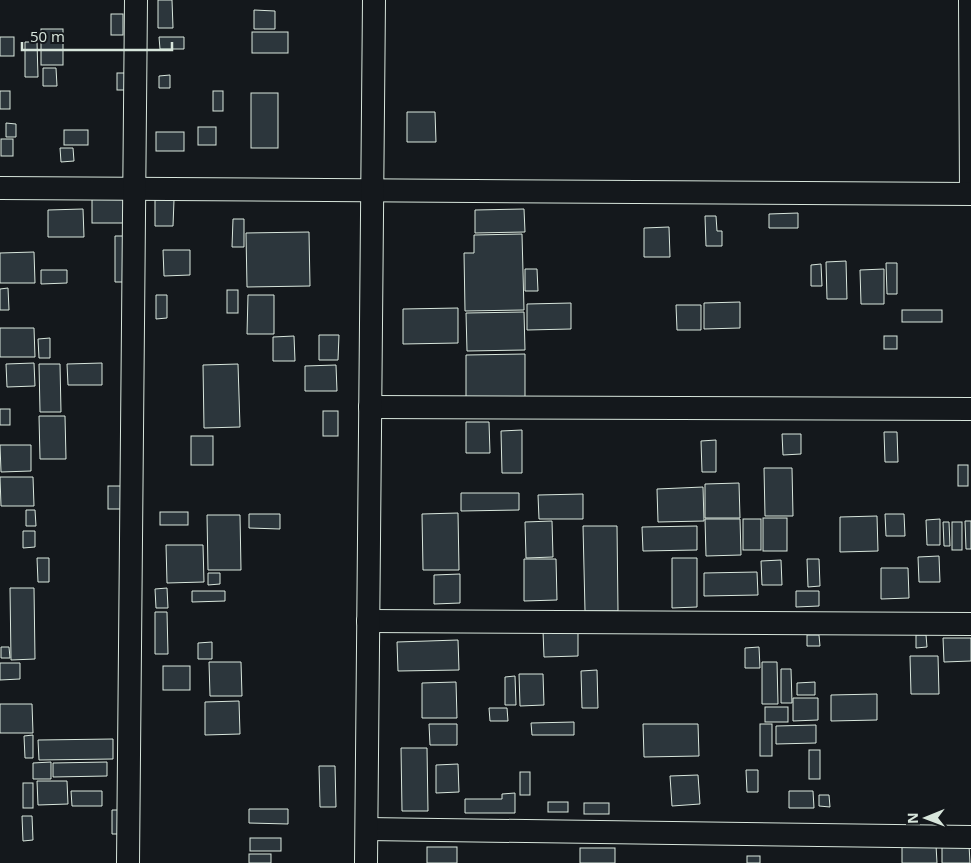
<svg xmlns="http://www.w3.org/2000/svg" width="971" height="863" viewBox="0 0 971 863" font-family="'Open Sans',sans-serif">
	<rect width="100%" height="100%" fill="#14181c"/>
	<g fill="#2c363c" stroke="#d8e6dc">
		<polygon points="158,0 172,0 173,28 158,28"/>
		<polygon points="254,10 275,11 275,29 254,29"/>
		<rect x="111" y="14" width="12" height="21"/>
		<rect x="41" y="29" width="22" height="36"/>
		<rect x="252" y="32" width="36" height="21"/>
		<rect x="0" y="37" width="14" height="19"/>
		<polygon points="159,37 184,37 184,49 160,49"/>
		<polygon points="25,42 37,42 38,77 25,77"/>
		<polygon points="43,68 56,68 57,86 43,86"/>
		<rect x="117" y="73" width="10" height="17"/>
		<polygon points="170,75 170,88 159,88 159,76"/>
		<rect x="0" y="91" width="10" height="18"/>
		<rect x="213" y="91" width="10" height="20"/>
		<rect x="251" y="93" width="27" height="55"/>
		<polygon points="407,112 435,112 436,142 407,142"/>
		<polygon points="6,123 16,124 16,137 6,137"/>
		<rect x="198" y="127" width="18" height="18"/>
		<rect x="64" y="130" width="24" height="15"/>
		<rect x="156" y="132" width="28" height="19"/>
		<rect x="1" y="139" width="12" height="17"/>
		<polygon points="60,148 73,148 74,161 61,162"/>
		<rect x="92" y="199" width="37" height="24"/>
		<polygon points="155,200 174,200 173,226 155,226"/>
		<polygon points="83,209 84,237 48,237 48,210"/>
		<polygon points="524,209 525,232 475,233 475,210"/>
		<polygon points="798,213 798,228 769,228 769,214"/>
		<polygon points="705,216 716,216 717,231 722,231 722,246 706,246"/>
		<polygon points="233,219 244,219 244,247 232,247"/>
		<polygon points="669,227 670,257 644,257 644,228"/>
		<polygon points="309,232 310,286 247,287 246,233"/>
		<polygon points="522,234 524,310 465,311 464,253 474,253 474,235"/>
		<polygon points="115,236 128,236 129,282 115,282"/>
		<polygon points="163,250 190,250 190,275 164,276"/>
		<polygon points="34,252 35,283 0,283 0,253"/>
		<polygon points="846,261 847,299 827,299 826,262"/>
		<polygon points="886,263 897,263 897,294 887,294"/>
		<polygon points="821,264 822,286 811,286 811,265"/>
		<polygon points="525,269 537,269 538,291 525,291"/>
		<polygon points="884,269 884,304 861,304 860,270"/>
		<polygon points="41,270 67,270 67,283 41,284"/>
		<polygon points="8,288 9,310 0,310 0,289"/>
		<rect x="227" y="290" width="11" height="23"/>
		<polygon points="156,295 167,295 167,318 156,319"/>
		<polygon points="248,295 274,295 274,334 247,334"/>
		<polygon points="740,302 740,328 704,329 704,303"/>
		<polygon points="571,303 571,329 527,330 527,304"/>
		<polygon points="676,305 701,305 701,330 677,330"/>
		<polygon points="458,308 458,343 403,344 403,309"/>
		<rect x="902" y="310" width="40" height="12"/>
		<polygon points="524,312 525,350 467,351 466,313"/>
		<polygon points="0,328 34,328 35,357 0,357"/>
		<polygon points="319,335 339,335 338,360 319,360"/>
		<polygon points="294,336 295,361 273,361 273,337"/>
		<rect x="884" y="336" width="13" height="13"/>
		<polygon points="50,338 50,358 39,358 38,339"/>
		<polygon points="525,354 525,398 466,399 466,355"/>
		<polygon points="34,363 35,386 7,387 6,364"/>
		<polygon points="102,363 102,385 68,385 67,364"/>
		<polygon points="39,364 60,364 61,412 40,412"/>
		<polygon points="238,364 240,427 204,428 203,365"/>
		<polygon points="336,365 337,391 305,391 305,366"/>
		<rect x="0" y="409" width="10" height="16"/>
		<rect x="323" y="411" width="15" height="25"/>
		<polygon points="39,416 65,416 66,459 40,459"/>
		<polygon points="466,422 489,422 490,453 466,453"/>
		<polygon points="522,430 522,473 502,473 501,431"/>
		<polygon points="884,432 897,432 898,462 885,462"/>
		<polygon points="782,434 801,434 801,454 783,455"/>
		<rect x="191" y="436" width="22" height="29"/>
		<polygon points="716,440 716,472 702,472 701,441"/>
		<polygon points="0,445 31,445 31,471 1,472"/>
		<rect x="958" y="465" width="10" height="21"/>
		<polygon points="764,468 792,468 793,516 765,516"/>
		<polygon points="0,477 33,477 34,506 1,506"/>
		<polygon points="739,483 740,518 705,518 705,484"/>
		<rect x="108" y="486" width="15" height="23"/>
		<polygon points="703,487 704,521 658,522 657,489"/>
		<polygon points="461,493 519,493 519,510 461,511"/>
		<polygon points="583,494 583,519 539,519 538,495"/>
		<polygon points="26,510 35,510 36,526 26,526"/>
		<rect x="160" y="512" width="28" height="13"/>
		<polygon points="458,513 459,570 423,570 422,514"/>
		<polygon points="249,514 280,514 280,529 249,528"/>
		<polygon points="885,514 904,514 905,536 886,536"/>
		<polygon points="207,515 240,515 241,570 208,570"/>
		<polygon points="877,516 878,551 840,552 840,517"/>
		<rect x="763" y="518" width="24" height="33"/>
		<polygon points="705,519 740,519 741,555 706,556"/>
		<rect x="743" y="519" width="18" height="31"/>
		<polygon points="940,519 940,545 927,545 926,520"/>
		<polygon points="552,521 553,557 526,558 525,522"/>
		<polygon points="965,521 971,521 971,549 966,549"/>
		<polygon points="943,522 949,522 950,546 944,546"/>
		<rect x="952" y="522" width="10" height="28"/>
		<polygon points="583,526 617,526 618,611 585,611"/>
		<polygon points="697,526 697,550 643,551 642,527"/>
		<polygon points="23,531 35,531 35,547 23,548"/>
		<polygon points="166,545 203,545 204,582 167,583"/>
		<polygon points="939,556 940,582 919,582 918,557"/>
		<polygon points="37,558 49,558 49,582 38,582"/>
		<polygon points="672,558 697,558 697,607 672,608"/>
		<polygon points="524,559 556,559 557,600 524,601"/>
		<polygon points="807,559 819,559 820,586 808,587"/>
		<polygon points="781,560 782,585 762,585 761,561"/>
		<polygon points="881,568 908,568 909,598 881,599"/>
		<polygon points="757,572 758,595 704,596 704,573"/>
		<polygon points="208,573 220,573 220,584 208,585"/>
		<polygon points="460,574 460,603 434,604 434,575"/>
		<polygon points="10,588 34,588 35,659 11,660"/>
		<polygon points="167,588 168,608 156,608 155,589"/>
		<polygon points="192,591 225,591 225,601 192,602"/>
		<polygon points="796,591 819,591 819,606 796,607"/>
		<polygon points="155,612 167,612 168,654 155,654"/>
		<polygon points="543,631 578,631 578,656 544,657"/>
		<polygon points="807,635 819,635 820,646 807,646"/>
		<polygon points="916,635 926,635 927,647 916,648"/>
		<polygon points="943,638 971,638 971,661 944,662"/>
		<polygon points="458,640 459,670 398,671 397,642"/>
		<polygon points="212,642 212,659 198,659 198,643"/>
		<polygon points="1,647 9,647 10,658 1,658"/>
		<polygon points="759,647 760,668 745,668 745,648"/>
		<polygon points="910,656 938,656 939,694 911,694"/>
		<polygon points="209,662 241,662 242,696 210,696"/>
		<polygon points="762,662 777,662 778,704 762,704"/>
		<polygon points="0,663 20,663 20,679 0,680"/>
		<rect x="163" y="666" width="27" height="24"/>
		<polygon points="781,669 791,669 792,703 781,703"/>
		<polygon points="597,670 598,708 582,708 581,671"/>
		<polygon points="519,674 543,674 544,705 520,706"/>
		<polygon points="515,676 516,705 505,705 505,677"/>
		<polygon points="456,682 457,718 422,718 422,683"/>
		<polygon points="815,682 815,695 797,695 797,683"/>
		<polygon points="877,694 877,720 831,721 831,695"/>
		<polygon points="793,698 818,698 818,720 793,721"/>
		<polygon points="239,701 240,734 205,735 205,702"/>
		<polygon points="0,704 32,704 33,733 0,733"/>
		<rect x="765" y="707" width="23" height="15"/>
		<polygon points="489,708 507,708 508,721 490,721"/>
		<polygon points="574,722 574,735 532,735 531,723"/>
		<polygon points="429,724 457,724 457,745 430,745"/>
		<polygon points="643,724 698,724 699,756 644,757"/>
		<rect x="760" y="724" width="12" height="32"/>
		<polygon points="816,725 816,743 776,744 776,726"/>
		<polygon points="33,735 33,758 25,758 24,736"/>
		<polygon points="113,739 113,759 39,760 38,740"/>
		<polygon points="401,748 427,748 428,811 402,811"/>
		<rect x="809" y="750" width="11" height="29"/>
		<polygon points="51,762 51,779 33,779 33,763"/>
		<polygon points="107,762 107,776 53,777 53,763"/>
		<polygon points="458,764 459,792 436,793 436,765"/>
		<polygon points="319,766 335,766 336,807 320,807"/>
		<polygon points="746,770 758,770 758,792 747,792"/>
		<rect x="520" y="772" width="10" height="23"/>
		<polygon points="698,775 700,804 672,806 670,776"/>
		<polygon points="37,781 67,781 68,804 38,805"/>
		<rect x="23" y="783" width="10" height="25"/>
		<polygon points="71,791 102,791 102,806 72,806"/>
		<polygon points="789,791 813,791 814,808 789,808"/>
		<polygon points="515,793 515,813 465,813 465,799 502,799 502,794"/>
		<polygon points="819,795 829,795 830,807 819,806"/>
		<rect x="548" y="802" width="20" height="10"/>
		<rect x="584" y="803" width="25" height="11"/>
		<polygon points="249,809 288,809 288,824 249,823"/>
		<polygon points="112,810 124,810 125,834 112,834"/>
		<polygon points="22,816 32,816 33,840 23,841"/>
		<rect x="250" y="838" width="31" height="13"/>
		<polygon points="902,845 936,845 937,863 902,863"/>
		<polygon points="942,845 969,845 970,863 942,863"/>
		<rect x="427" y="847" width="30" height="16"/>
		<rect x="580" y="848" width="35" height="15"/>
		<rect x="249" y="854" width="22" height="9"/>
		<rect x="747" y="856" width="13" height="7"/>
	</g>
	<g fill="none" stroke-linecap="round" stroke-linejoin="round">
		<defs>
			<g id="minor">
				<polyline points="970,0 971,194"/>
				<polyline points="0,188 971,194"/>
				<polyline points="370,407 971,409"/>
				<polyline points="368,621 971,624"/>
				<polyline points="367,829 971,837"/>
				<polyline points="128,863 136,0"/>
				<polyline points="366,863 374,0"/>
			</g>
		</defs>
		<use href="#minor" stroke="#d8e6dc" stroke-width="24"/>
		<use href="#minor" stroke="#14181c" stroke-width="22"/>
	</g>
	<g transform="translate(926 818) rotate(269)" stroke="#14181c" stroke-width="4" paint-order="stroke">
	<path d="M0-4L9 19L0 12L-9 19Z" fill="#d8e6dc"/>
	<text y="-8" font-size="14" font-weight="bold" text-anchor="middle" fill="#d8e6dc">N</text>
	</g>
	<path d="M22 42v8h150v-8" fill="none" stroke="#d8e6dc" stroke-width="2.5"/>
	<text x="30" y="42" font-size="15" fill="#d8e6dc" stroke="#14181c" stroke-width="4" paint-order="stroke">50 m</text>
</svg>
